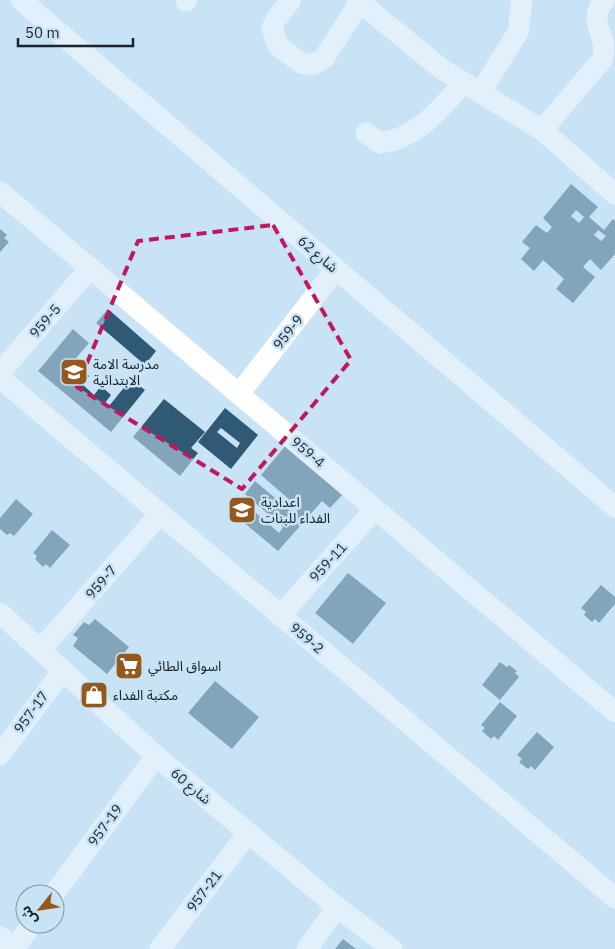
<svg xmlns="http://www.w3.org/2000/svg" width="615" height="949" viewBox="0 0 615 949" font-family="'IBM Plex Sans','Noto Sans Arabic',sans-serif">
	<rect width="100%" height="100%" fill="#c8e3f5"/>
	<g fill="#2f5974" fill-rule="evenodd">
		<path d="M 571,184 L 598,207 L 589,217 L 604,230 L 613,219 L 615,221 L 615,254 L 601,270 L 590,259 L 583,267 L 595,277 L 573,303 L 556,289 L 564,279 L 543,260 L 534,271 L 521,259 L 530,248 L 522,242 L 536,225 L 547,233 L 552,227 L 543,218 ZM 576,210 L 584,217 L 579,223 L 571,216 ZM 598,230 L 606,236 L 601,241 L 594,235 Z"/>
		<polygon points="0,229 7,235 4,238 9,242 0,252"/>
		<polygon points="108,309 156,351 145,365 96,323"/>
		<polygon points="73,329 89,343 65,371 70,375 78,366 89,376 82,384 94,395 101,386 111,395 105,403 109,406 131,379 145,390 111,432 38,371"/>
		<polygon points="164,399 205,432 191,448 198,453 180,476 133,437"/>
		<path d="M 225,408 L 258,435 L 231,469 L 198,442 ZM 221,428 L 240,443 L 237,448 L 217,432 Z"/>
		<polygon points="287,444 344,493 330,508 322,501 278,551 230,511 240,499 279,533 283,527 245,494 255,481 294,514 299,508 261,475"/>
		<polygon points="16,499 33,514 14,536 10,533 7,535 0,529 0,518"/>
		<polygon points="52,530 70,545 50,568 46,564 43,567 35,559 37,556 33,553"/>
		<polygon points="348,573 386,603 353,644 315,613"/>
		<polygon points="601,585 615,597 615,604 599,623 595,619 592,622 584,615 586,612 581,608"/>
		<polygon points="95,619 129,647 107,674 73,646 78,638 73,635 84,622 89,625"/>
		<polygon points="500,662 507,667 509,665 517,671 515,673 519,677 500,700 482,685"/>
		<polygon points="215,681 259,717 232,749 188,713"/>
		<polygon points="500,702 517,716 498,740 494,736 491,739 482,731 485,728 481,725"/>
		<polygon points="537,732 554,747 535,770 531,766 528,769 519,762 522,759 517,755"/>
		<polygon points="343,939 356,949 335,949"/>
	</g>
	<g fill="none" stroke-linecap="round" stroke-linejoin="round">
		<g stroke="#fff" stroke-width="21">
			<polyline points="21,0 615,507"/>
			<polyline points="291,0 277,18 272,28 278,46 303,64 314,64 324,58 360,2"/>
			<polyline points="357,0 443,70 542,130 615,194"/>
			<polyline points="186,1 187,0"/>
			<polyline points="480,93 518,32 522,0"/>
			<path d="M 542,130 L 602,60 C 611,35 585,25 604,0"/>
			<path d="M 366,133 L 380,143 C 416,139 441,109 463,83"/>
			<polyline points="0,192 615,712"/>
			<polyline points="0,373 90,268"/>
			<polyline points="0,378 615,898"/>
			<polyline points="239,394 336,269"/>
			<polyline points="0,613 156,756 337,907 392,949"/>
			<polyline points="280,616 375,509"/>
			<polyline points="41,649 160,514"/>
			<polyline points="0,755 63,670"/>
			<polyline points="54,894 156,756"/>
			<polyline points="0,937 15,948"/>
			<polyline points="14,949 32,924"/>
			<polyline points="160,949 248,833"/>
			<polyline points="307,949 337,907"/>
		</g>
	</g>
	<path d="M0 0H615V949H0ZM 273,225 L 351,360 L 242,489 L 77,387 L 138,241 Z" fill="#c8e3f5" fill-opacity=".55" fill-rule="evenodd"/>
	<path fill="none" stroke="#c2185b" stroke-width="4" stroke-dasharray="10 6" stroke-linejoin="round" d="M 273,225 L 351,360 L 242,489 L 77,387 L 138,241 Z"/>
	<defs>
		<symbol id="school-square" viewBox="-11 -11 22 22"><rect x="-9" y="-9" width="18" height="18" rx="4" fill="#96591d" stroke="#c8e3f5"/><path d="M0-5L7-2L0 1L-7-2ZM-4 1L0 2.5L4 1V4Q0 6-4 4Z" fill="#fff"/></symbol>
		<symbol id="supermarket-square" viewBox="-11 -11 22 22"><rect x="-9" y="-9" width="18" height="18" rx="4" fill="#96591d" stroke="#c8e3f5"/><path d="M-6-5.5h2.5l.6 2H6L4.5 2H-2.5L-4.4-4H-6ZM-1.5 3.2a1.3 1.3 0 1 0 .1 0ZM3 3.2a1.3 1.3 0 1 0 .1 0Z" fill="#fff"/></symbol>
		<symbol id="shop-square" viewBox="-11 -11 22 22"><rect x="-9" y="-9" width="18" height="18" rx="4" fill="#96591d" stroke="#c8e3f5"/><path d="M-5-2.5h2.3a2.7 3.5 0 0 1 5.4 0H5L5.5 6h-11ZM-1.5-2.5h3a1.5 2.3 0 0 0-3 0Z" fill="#fff"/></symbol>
	</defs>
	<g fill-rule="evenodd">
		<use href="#school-square" x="58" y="356" width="32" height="32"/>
		<use href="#school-square" x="226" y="494" width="32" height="32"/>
		<use href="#supermarket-square" x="113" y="650" width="32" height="32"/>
		<use href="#shop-square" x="78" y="679" width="32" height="32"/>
	</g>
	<g text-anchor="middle" stroke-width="5" stroke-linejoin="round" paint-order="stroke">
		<g font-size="14" fill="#1a242a" stroke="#c8e3f5">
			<text transform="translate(318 254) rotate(41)" y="5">شارع 62</text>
			<text transform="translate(45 321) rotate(-49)" y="5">959-5</text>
			<text transform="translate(288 332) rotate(-52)" y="5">959-9</text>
			<text transform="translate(308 452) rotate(40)" y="5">959-4</text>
			<text transform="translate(328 562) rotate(-48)" y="5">959-11</text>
			<text transform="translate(101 582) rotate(-49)" y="5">959-7</text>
			<text transform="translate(307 638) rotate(40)" y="5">959-2</text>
			<text transform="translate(31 712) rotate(-54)" y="5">957-17</text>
			<text transform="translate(191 786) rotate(40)" y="5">شارع 60</text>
			<text transform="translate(105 825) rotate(-54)" y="5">957-19</text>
			<text transform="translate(204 891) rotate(-53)" y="5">957-21</text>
		</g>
		<g font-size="14" fill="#1a242a" stroke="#c8e3f5" text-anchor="start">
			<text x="93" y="369">مدرسة الامة<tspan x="93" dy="16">الابتدائية</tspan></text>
			<text x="261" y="507">اعدادية<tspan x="261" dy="16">الفداء للبنات</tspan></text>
			<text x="148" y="671">اسواق الطائي</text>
			<text x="113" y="700">مكتبة الفداء</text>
		</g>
	</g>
	<g transform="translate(40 909) rotate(240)"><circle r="24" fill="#c8e3f5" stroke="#8297a4"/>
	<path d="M0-4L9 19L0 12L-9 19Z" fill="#96591d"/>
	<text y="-8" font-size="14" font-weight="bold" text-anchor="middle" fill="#1a242a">ش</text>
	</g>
	<path d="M18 38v8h115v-8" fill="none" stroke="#1a242a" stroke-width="2.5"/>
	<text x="25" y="38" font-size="15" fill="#1a242a" stroke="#c8e3f5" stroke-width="4" paint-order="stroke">50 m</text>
</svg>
